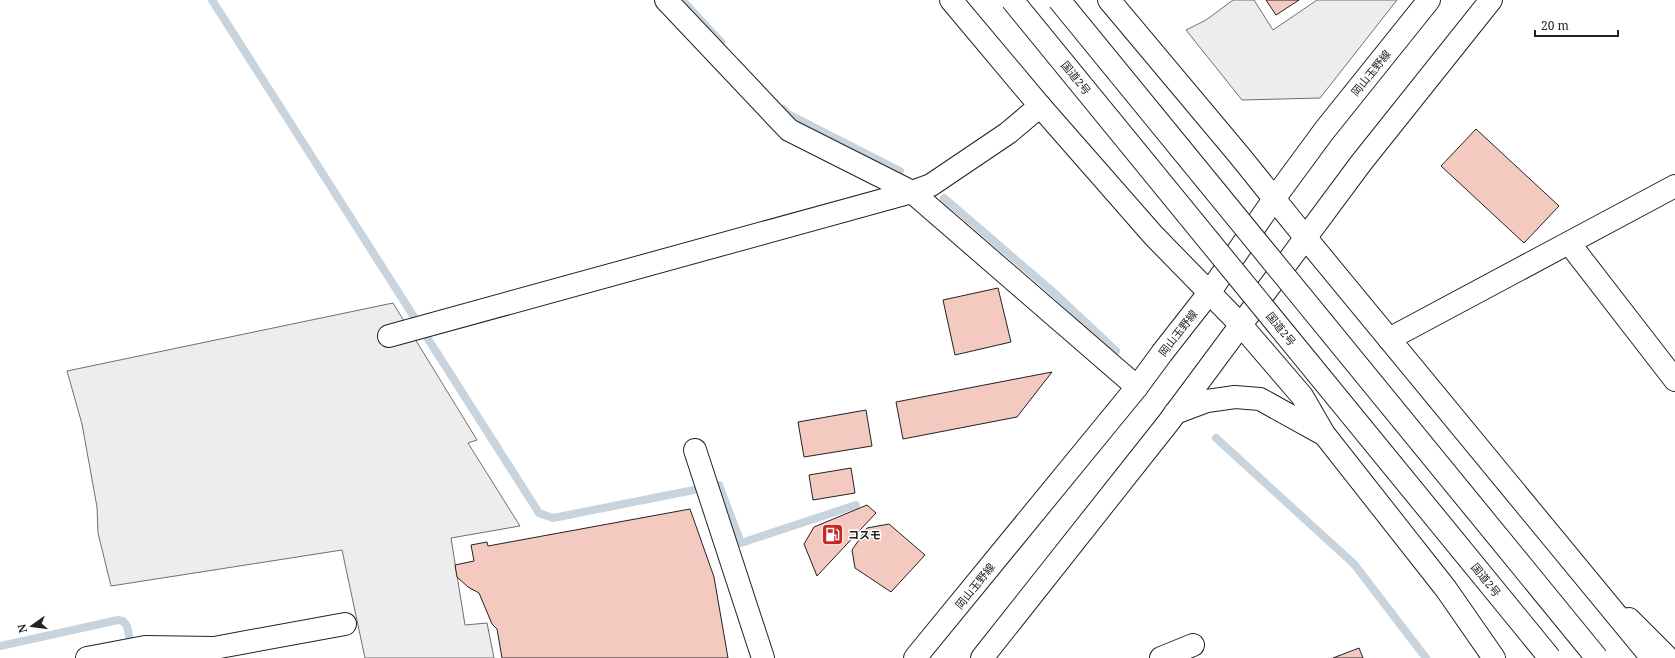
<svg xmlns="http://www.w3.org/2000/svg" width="1675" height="658" viewBox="0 0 1675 658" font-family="'Noto Serif','Noto Sans JP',serif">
	<rect width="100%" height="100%" fill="#fff"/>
	<g fill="#ededed" stroke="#6f6f6f">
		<polygon points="1233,0 1254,0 1273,30 1317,0 1397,0 1320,98 1242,100 1186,30 1206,20"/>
		<polygon points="393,303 477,440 468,443 520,526 451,538 465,625 487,623 494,658 365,658 342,550 111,586 98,533 97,507 82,424 67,371"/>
	</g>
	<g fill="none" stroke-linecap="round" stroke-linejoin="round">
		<g stroke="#c7d3dd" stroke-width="8">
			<polyline points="212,0 539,513 553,518 719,485 741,543 856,505"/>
			<polyline points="682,0 721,42"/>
			<polyline points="783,109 788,114 900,171"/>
			<polyline points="944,198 1052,291 1116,351"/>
			<polyline points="1216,438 1354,564 1426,658"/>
			<polyline points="0,646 118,620 123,621 127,626 132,649"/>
		</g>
	</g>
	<g fill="#f3c9c0" stroke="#222">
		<polygon points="1266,0 1299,0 1276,15"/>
		<polygon points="1476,129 1559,206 1524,243 1441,166"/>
		<polygon points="998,288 1011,342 955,355 943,300"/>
		<polygon points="1052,372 1017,417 903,439 896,402"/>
		<polygon points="866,410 872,446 804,457 798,422"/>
		<polygon points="851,468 855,493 813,500 809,475"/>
		<polygon points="867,505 876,513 817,576 804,544 814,527"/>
		<polygon points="690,509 714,577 728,658 502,658 497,629 492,624 479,593 468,587 457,577 455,565 474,561 471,545 487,542 488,546"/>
		<polygon points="889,524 925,555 891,592 855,568 852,550 867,528"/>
		<polygon points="1359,648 1363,658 1333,658"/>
	</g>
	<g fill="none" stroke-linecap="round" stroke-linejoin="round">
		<defs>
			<g id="minor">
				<polyline points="666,0 789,130 912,192 1137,387"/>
				<polyline points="1569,243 1675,380"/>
				<polyline points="389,336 912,192 931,185 1008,133 1040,106"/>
				<polyline points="1389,339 1675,186"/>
				<polyline points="695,450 763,658"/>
				<polyline points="1629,619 1668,658"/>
				<polyline points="87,658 145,647 214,648 345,624"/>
				<polyline points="1161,658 1193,645"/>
			</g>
			<g id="major">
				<polyline points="915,658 1137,387 1162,353 1209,293 1274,199 1324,131 1429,0"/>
				<polyline points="982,658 1168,423 1361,163 1491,0"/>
			</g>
			<g id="highway">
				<polyline points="951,0 1040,106 1154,236 1241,325 1302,396 1324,434 1446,589 1494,658"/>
				<polyline points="1109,0 1239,155 1305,237 1652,658"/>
				<polyline points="1175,413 1207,401 1235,397 1260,399 1323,434"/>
			</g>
		</defs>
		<use href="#minor" stroke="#222" stroke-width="24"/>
		<use href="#major" stroke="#222" stroke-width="24"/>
		<use href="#highway" stroke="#222" stroke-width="24"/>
		<use href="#minor" stroke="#fff" stroke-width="22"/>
		<use href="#major" stroke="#fff" stroke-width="22"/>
		<use href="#highway" stroke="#fff" stroke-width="22"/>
		<defs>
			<g id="highway-bridge">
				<polyline points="1012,0 1550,658"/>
				<polyline points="1059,0 1597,658"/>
			</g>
		</defs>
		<use href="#highway-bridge" stroke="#222" stroke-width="24" stroke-linecap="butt"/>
		<use href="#highway-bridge" stroke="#fff" stroke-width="22"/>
	</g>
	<defs>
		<symbol id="fuel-square" viewBox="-11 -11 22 22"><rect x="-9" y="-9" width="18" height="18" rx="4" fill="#c62828" stroke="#fff"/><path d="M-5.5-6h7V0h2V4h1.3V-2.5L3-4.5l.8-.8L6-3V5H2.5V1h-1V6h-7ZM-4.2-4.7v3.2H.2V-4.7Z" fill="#fff"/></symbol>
	</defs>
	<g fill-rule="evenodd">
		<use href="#fuel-square" x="820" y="522" width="25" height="25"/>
	</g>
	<g text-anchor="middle" stroke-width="3" stroke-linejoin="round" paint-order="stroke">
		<g font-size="11" fill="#222" stroke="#fff">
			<text transform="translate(1371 73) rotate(-51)" y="4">岡山玉野線</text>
			<text transform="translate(1076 78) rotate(51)" y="4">国道2号</text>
			<text transform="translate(1281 329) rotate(51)" y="4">国道2号</text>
			<text transform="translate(1178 333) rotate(-52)" y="4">岡山玉野線</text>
			<text transform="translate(1486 580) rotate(51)" y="4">国道2号</text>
			<text transform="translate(975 586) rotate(-51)" y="4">岡山玉野線</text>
		</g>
		<g font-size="11" font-weight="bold" fill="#222" stroke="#fff" text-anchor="start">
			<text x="848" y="539">コスモ</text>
		</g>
	</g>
	<g transform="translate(32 626) rotate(256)" stroke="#ffffff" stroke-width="3" paint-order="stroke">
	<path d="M0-3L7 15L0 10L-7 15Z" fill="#222222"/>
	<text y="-6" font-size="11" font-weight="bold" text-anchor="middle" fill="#222222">N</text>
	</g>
	<path d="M1535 30v6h83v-6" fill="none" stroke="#222222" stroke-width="2"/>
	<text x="1541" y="30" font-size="12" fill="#222222" stroke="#ffffff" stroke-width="3" paint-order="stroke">20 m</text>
</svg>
